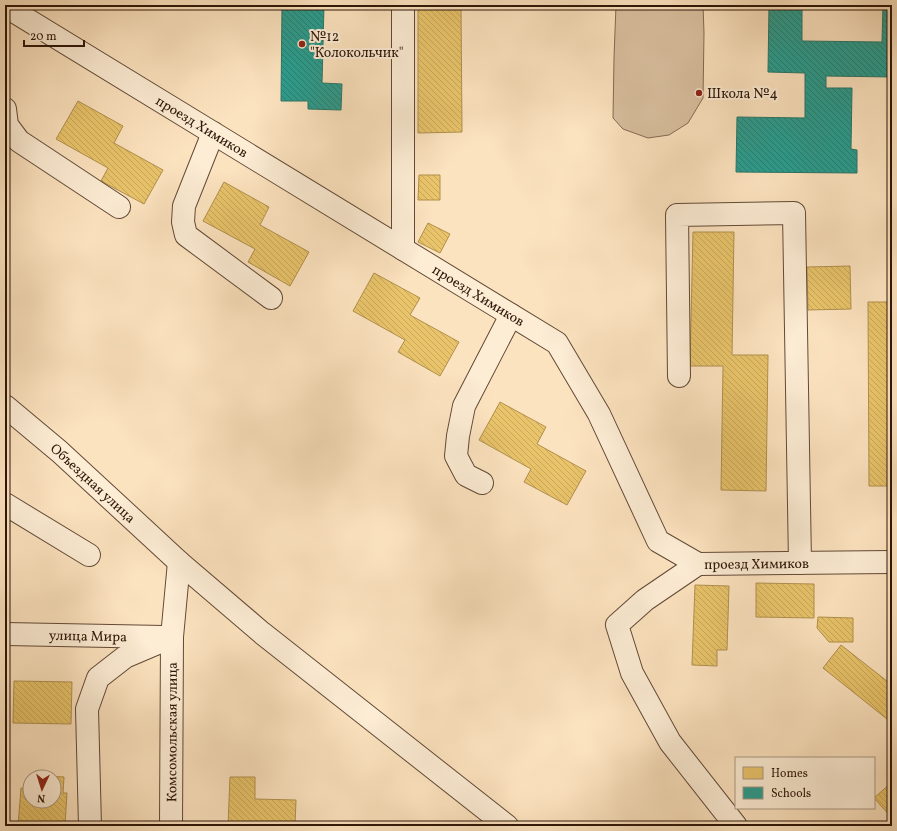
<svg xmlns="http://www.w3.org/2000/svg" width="897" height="831" viewBox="0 0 897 831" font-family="Vollkorn,serif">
	<defs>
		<pattern id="homes-back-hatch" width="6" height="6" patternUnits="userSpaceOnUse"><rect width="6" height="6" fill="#e9c46a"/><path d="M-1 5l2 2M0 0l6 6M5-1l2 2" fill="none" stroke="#c8a85a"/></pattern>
		<pattern id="schools-back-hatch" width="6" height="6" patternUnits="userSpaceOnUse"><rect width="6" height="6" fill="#2a9d8f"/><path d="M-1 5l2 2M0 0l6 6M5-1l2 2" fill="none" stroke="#247f73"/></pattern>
	</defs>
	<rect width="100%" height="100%" fill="#fce3bf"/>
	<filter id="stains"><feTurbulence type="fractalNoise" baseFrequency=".005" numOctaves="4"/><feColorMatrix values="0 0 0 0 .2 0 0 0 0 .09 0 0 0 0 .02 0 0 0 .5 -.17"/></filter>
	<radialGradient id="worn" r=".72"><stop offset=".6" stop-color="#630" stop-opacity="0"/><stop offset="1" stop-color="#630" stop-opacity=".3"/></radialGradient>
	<polygon fill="#d9c0a0" stroke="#846b54" points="616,5 703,5 704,33 703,98 688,123 669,135 648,138 623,129 613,118 614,58"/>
	<g fill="url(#homes-back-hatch)" stroke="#b1904d" fill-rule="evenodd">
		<polygon points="418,5 461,5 462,132 418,133"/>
		<polygon points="78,101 123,126 114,143 163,170 144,204 101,181 108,168 56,139"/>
		<polygon points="419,175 440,175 440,200 418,200"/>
		<polygon points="224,182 269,207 260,225 309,252 290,286 248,262 255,249 203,221"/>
		<polygon points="428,223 450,234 440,253 418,242"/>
		<polygon points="693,232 734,232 732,355 768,355 766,491 721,490 723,366 690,366"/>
		<polygon points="850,266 851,309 808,310 807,267"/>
		<polygon points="374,273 420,298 410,315 459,342 440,376 398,352 405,340 353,311"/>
		<polygon points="868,302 892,302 892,486 869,486"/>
		<polygon points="500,402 546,427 537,444 586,471 567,505 524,482 531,469 479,440"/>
		<polygon points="756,583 814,584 814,618 756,617"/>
		<polygon points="695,585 729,586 727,650 717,650 717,666 692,665"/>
		<polygon points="818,617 853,618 853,642 829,642 817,628"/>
		<polygon points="841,645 892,685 892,723 823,668"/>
		<polygon points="14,681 72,682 71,724 13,723"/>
		<path d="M 30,775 L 64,777 L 63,793 L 67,793 L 65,825 L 45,823 L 45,826 L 18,826 L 21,788 L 29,788 ZM 30,777 L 54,777 L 54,801 L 30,801 Z"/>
		<polygon points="230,777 255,777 255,799 296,800 295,826 228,826"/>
		<polygon points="892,782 892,818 874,798"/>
	</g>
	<g fill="url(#schools-back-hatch)" stroke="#2b7466">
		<polygon points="282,5 324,5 322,83 342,84 341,110 308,109 308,101 281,101"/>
		<polygon points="769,5 802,5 802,41 882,42 883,5 892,5 892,77 826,76 826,88 852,88 851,149 857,150 857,173 736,172 737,117 805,118 805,73 768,72"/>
	</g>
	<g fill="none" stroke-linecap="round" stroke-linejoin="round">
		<defs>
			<g id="minor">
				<polyline points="403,5 403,249"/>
				<path id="s1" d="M 5,6 L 557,343 L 599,414 L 658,541 L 698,564 L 892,562"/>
				<polyline points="5,109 7,125 19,141 119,207"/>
				<polyline points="213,133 184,206 183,222 186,235 271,298"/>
				<polyline points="679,376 677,215 794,213 800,563"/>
				<path id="s2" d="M 5,406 L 60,452 L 179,562"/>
				<polyline points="482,483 466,475 456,456 458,436 464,406 511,315"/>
				<polyline points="5,504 89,555"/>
				<polyline points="698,564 645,600 617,625 632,673 670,742 736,826"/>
				<path id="s3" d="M 5,634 L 164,637"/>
				<polyline points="90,826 87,709 98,678 125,657 172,637"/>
				<path id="s4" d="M 171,826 L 172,637 L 179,562 L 262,633 L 507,826"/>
			</g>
		</defs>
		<use href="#minor" stroke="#624936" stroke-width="24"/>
		<use href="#minor" stroke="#fdedd5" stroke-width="22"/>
	</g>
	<g fill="#8f2418" stroke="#fdedd5" stroke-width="1.5">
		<circle cx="302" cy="44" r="4"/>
		<circle cx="699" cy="93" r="4"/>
	</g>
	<g text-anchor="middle" stroke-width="4" stroke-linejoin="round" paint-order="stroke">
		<g font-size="14" fill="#2e1608" stroke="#fdedd5" text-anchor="start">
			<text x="310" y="41">№12<tspan x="310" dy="16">"Колокольчик"</tspan></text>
			<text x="707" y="98">Школа №4</text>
		</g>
		<g font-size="14" fill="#2e1608" stroke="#fdedd5">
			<text dy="5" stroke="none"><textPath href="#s1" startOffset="231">проезд Химиков</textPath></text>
			<text dy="5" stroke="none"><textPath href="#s1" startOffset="555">проезд Химиков</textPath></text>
			<text dy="5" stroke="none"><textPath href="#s2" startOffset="117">Объездная улица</textPath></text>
			<text dy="5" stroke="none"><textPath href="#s1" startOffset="974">проезд Химиков</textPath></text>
			<text dy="5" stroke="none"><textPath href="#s3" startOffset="83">улица Мира</textPath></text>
			<text dy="5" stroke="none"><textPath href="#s4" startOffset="94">Комсомольская улица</textPath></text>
		</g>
	</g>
	<rect width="897" height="831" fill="none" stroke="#fce3bf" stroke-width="20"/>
	<rect x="6" y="6" width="885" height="819" fill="none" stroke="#2e1608" stroke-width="2"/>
	<rect x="10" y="10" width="877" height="811" fill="none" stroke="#2e1608"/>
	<rect x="735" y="757" width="140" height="52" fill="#fdedd5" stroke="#aa9783"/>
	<rect x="743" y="767" width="20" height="12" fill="#e9c46a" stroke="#aa9783"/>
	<text x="771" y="777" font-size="12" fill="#2e1608">Homes</text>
	<rect x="743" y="787" width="20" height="12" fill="#2a9d8f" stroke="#aa9783"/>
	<text x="771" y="797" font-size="12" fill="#2e1608">Schools</text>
	<g transform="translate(42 789) rotate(184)"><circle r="19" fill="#fdedd5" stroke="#aa9783"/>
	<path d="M0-3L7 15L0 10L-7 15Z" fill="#8f2418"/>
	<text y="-6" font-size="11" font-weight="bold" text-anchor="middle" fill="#2e1608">N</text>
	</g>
	<path d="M24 40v6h60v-6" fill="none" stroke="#2e1608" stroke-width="2"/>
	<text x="30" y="40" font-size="12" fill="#2e1608" stroke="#fdedd5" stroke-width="3" paint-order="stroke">20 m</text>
	<rect width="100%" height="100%" filter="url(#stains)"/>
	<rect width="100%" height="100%" fill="url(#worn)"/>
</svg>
